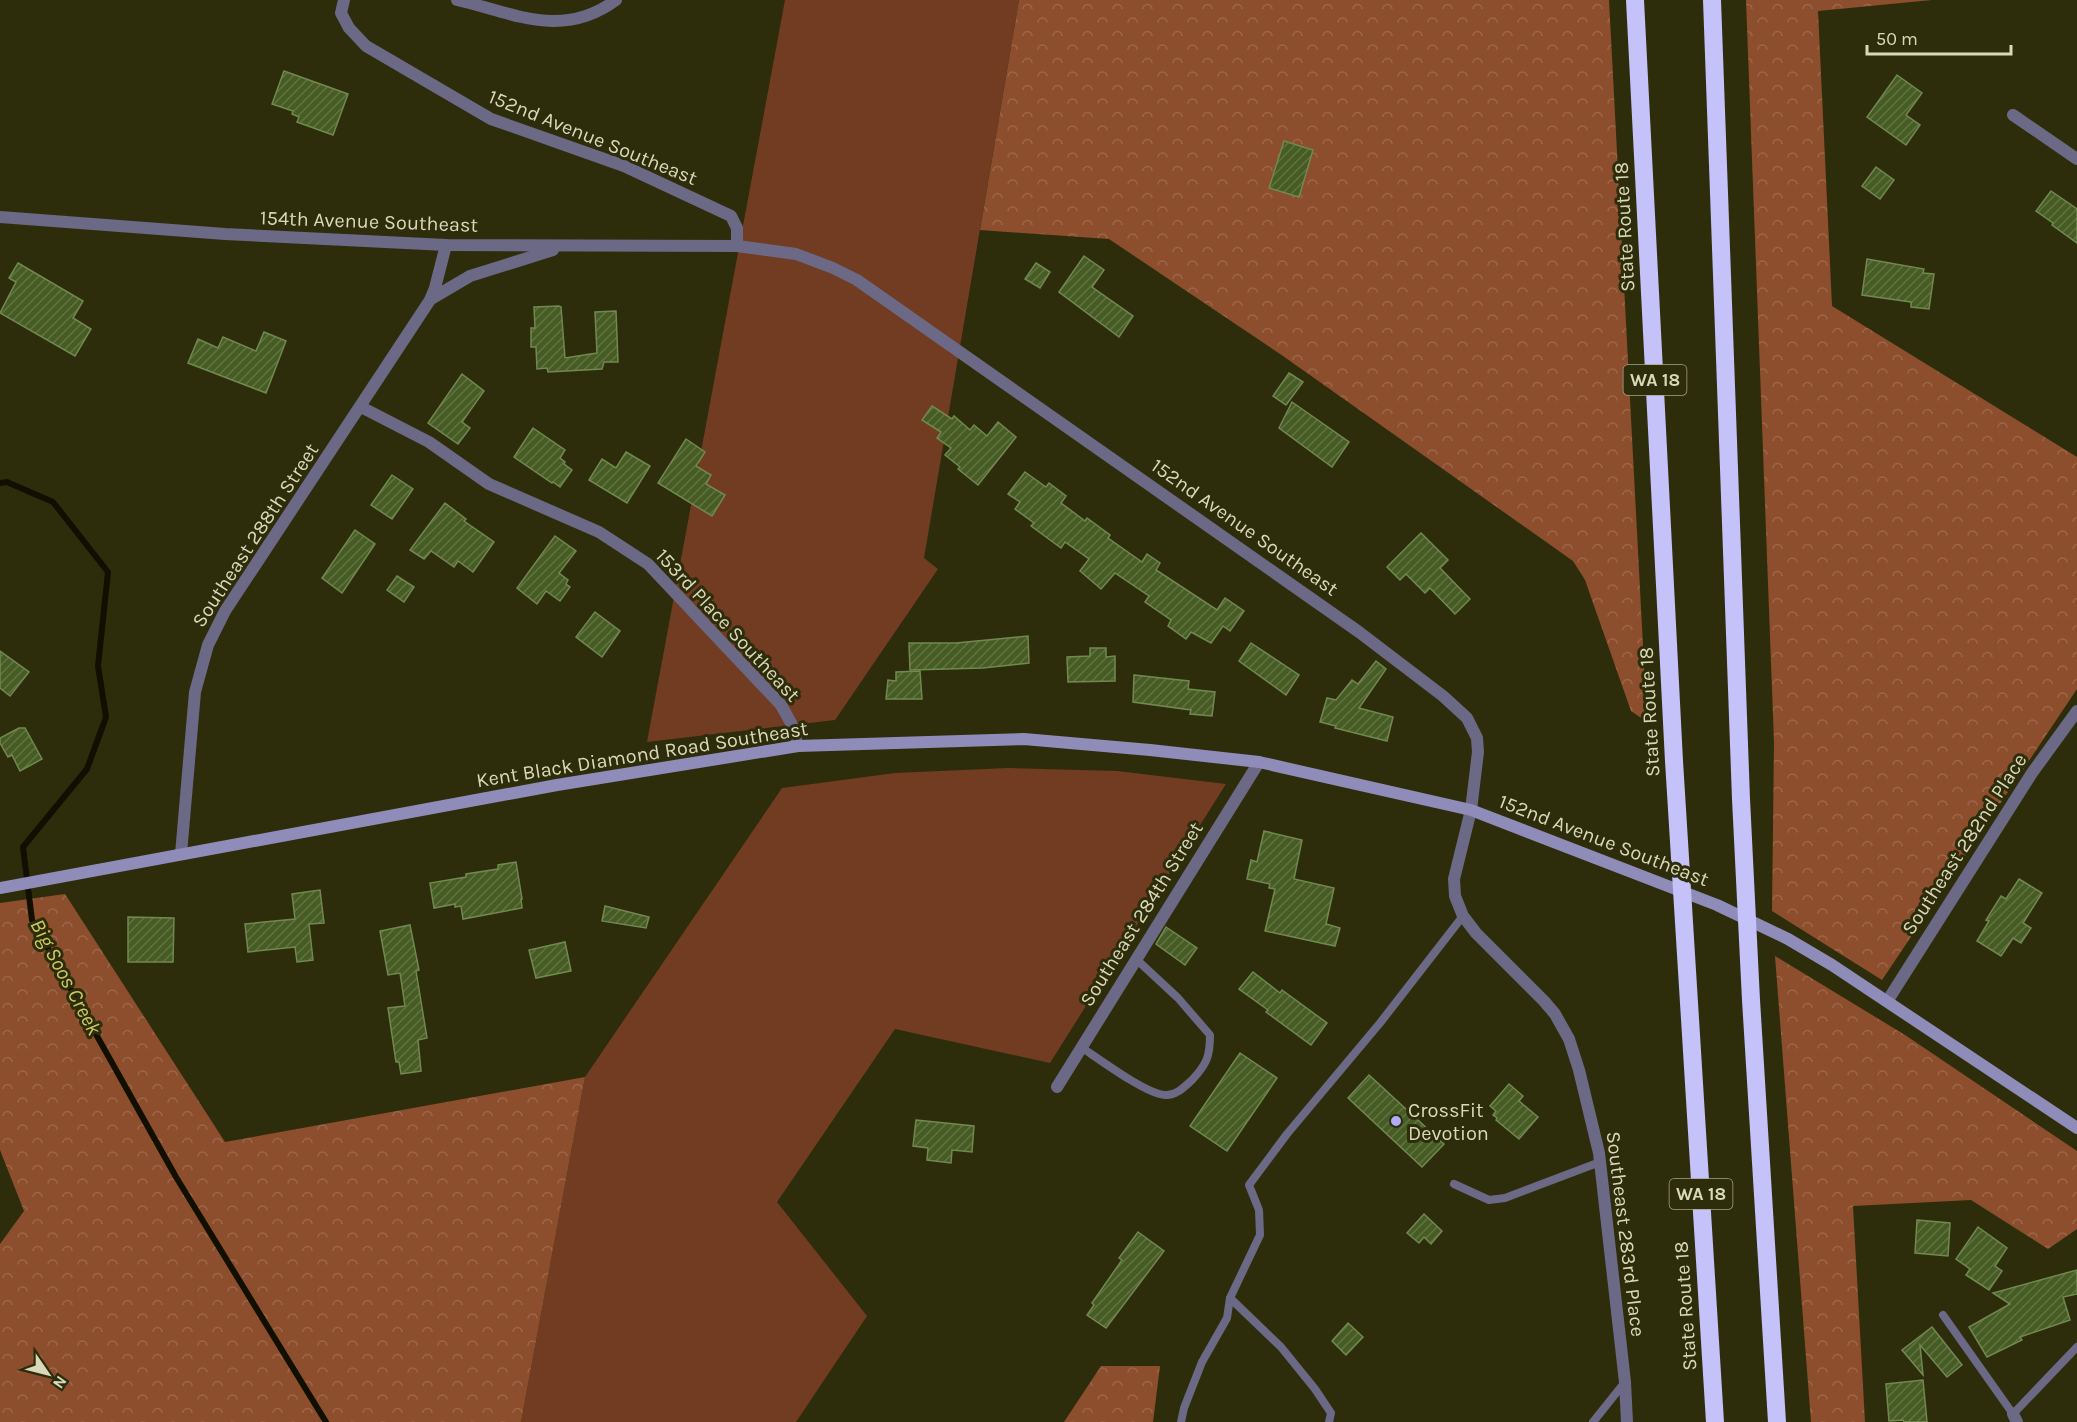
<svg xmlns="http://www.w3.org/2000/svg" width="2077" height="1422" viewBox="0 0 2077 1422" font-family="Karla,sans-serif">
	<defs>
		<pattern id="forest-crowns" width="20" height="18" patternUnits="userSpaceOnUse" patternTransform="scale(1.5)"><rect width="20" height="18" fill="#8d4e2d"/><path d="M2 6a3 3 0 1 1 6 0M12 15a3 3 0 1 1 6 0" fill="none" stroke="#9c6749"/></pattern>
		<pattern id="building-hatch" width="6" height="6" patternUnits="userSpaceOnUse" patternTransform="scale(1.5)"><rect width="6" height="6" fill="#465c24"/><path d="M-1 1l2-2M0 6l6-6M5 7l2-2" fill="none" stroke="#607342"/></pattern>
	</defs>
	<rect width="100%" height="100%" fill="#2e2d0b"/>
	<g fill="#713c21">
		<polygon points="785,0 1019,0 924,558 938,569 835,720 647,742"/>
		<polygon points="1008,768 1117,771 1226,784 1050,1063 895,1029 777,1202 867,1316 796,1422 521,1422 585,1077 782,788 895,773"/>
	</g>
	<g fill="url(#forest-crowns)">
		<polygon points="1019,0 1609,0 1647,722 1631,711 1585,580 1573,561 1283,356 1109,239 980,230"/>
		<polygon points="1746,0 1932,0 1818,11 1832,306 2077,457 2077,689 1882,980 1772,911 1774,742"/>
		<polygon points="65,894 225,1142 585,1077 521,1422 0,1422 0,1244 24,1211 0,1150 0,903"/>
		<polygon points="1775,956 1905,1035 2077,1151 2077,1229 2048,1249 1971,1200 1853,1206 1865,1422 1811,1422"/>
		<polygon points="1101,1366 1160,1366 1153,1422 1064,1422"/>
	</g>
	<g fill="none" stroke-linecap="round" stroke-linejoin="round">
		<polyline stroke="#111000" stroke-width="6" points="0,483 7,482 53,502 108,572 98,666 106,717 87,769 23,847 32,920 176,1177 326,1422"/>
	</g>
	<g fill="url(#building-hatch)" stroke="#718950" stroke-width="1.5">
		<polygon points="284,71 348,94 333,135 297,122 299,117 292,114 293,111 272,104"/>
		<polygon points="1897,75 1922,93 1906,115 1920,125 1906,145 1867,117"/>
		<polygon points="1284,141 1313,150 1299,197 1269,188"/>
		<polygon points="1876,167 1894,180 1880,199 1862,186"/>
		<polygon points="2051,191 2077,209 2077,243 2052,225 2053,223 2036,211"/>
		<polygon points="1084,256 1104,270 1092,287 1133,316 1119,337 1059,292"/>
		<polygon points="1867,259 1924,269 1923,273 1934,274 1929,309 1911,307 1911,302 1862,295"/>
		<polygon points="18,263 83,301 73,318 91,329 75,356 0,313 16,282 9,278"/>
		<polygon points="1036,263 1050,272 1040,288 1025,279"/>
		<polygon points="559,306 561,307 565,358 597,353 595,312 616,311 618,362 604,362 602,369 548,372 547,368 537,369 536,347 531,347 531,328 535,328 534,307"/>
		<polygon points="264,332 286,341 266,393 188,363 198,339 218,348 223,337 256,351"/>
		<polygon points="1289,373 1303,382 1286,405 1273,396"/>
		<polygon points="462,374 484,391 462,422 470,428 458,444 428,423"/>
		<polygon points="1292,402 1349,442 1332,467 1279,428"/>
		<polygon points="932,406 952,419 954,416 970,430 974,425 987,436 998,422 1016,437 978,485 958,469 960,467 945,455 951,448 937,438 941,432 922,420"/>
		<polygon points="533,428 565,450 560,458 565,462 564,464 572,470 560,487 553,482 552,483 514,457"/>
		<polygon points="686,439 705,452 696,466 711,475 706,484 725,495 712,516 658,483"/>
		<polygon points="626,452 650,466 627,503 589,480 602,459 616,468"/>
		<polygon points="1025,472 1046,487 1049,483 1066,496 1061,503 1085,521 1087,518 1110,535 1108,538 1142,562 1147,554 1160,563 1156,570 1217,610 1225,598 1244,611 1230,631 1223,626 1211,643 1191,632 1186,639 1168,626 1171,620 1145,602 1149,596 1115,573 1101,589 1080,571 1089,559 1065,542 1061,548 1031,526 1034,523 1015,509 1020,502 1008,494"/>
		<polygon points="392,475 413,489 392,519 371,505"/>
		<polygon points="445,503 466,519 464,521 494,542 473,572 458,561 454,567 431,551 424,559 410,550"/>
		<polygon points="355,530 375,544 342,593 322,578"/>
		<polygon points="1421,533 1448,560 1440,568 1470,599 1455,614 1430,588 1425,593 1406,574 1400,580 1387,567"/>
		<polygon points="555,536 576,551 559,573 568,580 566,584 570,587 560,601 546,591 537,604 517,588"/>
		<polygon points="397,576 414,587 404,602 387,590"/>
		<polygon points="595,612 620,631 602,657 576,637"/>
		<polygon points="1028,636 1029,663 983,668 910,670 909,643 956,643"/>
		<polygon points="1251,643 1299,675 1286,695 1239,661"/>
		<polygon points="1090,648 1106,648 1106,657 1115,656 1115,681 1068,682 1067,657 1090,656"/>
		<polygon points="0,651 29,672 10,696 0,688"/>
		<polygon points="1376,661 1386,669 1359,708 1393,717 1387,741 1335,728 1336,726 1320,722 1327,698 1336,700 1352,680 1358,684"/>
		<polygon points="920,671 922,699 886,699 888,680 896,681 896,672"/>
		<polygon points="1134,675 1189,681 1188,689 1215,692 1212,716 1190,714 1191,710 1133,702"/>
		<polygon points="19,728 25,728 42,759 20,771 12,755 8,757 0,743 0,738"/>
		<polygon points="1264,831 1302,840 1294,879 1334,888 1326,924 1340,928 1335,946 1265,931 1275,889 1269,888 1270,884 1247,879 1251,860 1257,862"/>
		<polygon points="516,862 522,899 521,899 522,908 463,919 461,906 455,907 455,904 434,908 430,883 466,877 466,874 498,869 498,865"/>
		<polygon points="2019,879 2042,893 2023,923 2031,928 2021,943 2013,938 2001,956 1977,941 1989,921 1986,920 2001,896 2006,899"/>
		<polygon points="320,890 324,923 309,924 313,960 297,962 295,947 248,952 245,924 295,919 292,894"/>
		<polygon points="605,906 649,917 646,928 602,921"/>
		<polygon points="128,917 174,918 173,962 128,962"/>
		<polygon points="410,925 419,970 416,971 427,1038 418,1040 421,1071 401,1074 399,1062 396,1062 388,1008 405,1006 400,973 388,975 380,931"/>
		<polygon points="1166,927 1197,948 1185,965 1156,944"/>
		<polygon points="565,942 571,971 536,978 529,950"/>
		<polygon points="1253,972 1280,993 1282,990 1327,1023 1311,1045 1266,1012 1268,1010 1239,989"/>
		<polygon points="1240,1053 1277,1078 1227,1151 1190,1126"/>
		<polygon points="1369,1075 1444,1144 1422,1167 1348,1098"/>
		<polygon points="1509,1084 1523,1096 1519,1101 1538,1117 1519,1139 1496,1120 1497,1118 1493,1115 1496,1111 1490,1106"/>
		<polygon points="916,1120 974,1126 972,1152 952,1150 951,1163 927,1160 928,1148 913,1146"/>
		<polygon points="1424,1214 1442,1231 1431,1244 1424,1237 1419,1243 1407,1233"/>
		<polygon points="1917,1220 1950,1223 1948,1256 1915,1253"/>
		<polygon points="1978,1227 2007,1248 1995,1266 2002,1271 1989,1290 1966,1275 1970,1269 1956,1259"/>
		<polygon points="1138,1232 1164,1251 1106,1328 1087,1315 1094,1305 1092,1303 1122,1260 1119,1258"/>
		<polygon points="2077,1270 2077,1294 2063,1297 2070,1320 2020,1337 2022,1340 1987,1357 1969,1327 2010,1304 1993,1293"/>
		<polygon points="1348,1323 1363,1337 1346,1355 1332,1341"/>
		<polygon points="1932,1327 1962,1365 1947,1377 1920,1345 1923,1375 1902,1350"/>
		<polygon points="1923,1380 1927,1422 1904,1422 1903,1420 1889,1421 1886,1384"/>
	</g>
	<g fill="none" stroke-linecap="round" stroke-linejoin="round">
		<g stroke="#6b6985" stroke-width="8">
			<path d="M 1081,1047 C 1099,1059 1146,1094 1165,1095 C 1176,1096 1184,1087 1192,1080 C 1207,1064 1210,1056 1210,1035 L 1178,998 L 1136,959"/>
			<polyline points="1454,1184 1489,1200 1505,1198 1600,1162"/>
			<polyline points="1230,1298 1281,1347 1315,1389 1331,1413 1329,1422"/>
			<polyline points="1943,1315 2013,1414 2077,1347"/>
			<polyline points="1181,1422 1184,1408 1202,1362 1227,1318 1230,1298 1260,1235 1259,1210 1249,1185 1287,1134 1380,1023 1463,916"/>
			<polyline points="1593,1422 1625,1382"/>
		</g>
		<g stroke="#6b6985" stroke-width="12">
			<polyline points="344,0 341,13 349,28 366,46 491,119 624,166 731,216 737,228 737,246"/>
			<path d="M 457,0 C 514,13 562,40 616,0"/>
			<polyline points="2013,115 2077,159"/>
			<polyline points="0,217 225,234 446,245 737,246 796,254 833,268 857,280 1359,632 1443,696 1467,718 1477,738 1478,752 1471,810 1454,879 1455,896 1463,916 1476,933 1544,1001 1555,1014 1569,1039 1579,1070 1599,1153 1625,1382 1627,1422"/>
			<polyline points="431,299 470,276 553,250"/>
			<polyline points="361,407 429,442 489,484 599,532 648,564 781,705 791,723 798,746"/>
			<polyline points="181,854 195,692 208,645 225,611 430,300 435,288 446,245"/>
			<polyline points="1888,1000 2032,773 2077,711"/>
			<polyline points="1057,1087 1259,762"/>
			<polyline points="2013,1414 2017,1422"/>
		</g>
		<polyline stroke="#8f8cb9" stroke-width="12" points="0,888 557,785 798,746 1024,739 1150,750 1259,762 1471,810 1717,905 1788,939 1832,965 2077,1128"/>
		<g stroke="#c5c1f9" stroke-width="18">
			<polyline points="1635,0 1674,761 1715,1422"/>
			<polyline points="1712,0 1741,799 1751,1000 1777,1422"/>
		</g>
	</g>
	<circle fill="#b3adf9" stroke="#2e2d0b" stroke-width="2" cx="1396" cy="1121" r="6"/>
	<g text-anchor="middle" stroke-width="6" stroke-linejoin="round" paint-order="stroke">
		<g fill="#2e2d0b" stroke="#a6a585" stroke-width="1.5">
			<rect x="1623.5" y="365" width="63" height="30" rx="4.5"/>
			<rect x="1669.5" y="1179" width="63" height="30" rx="4.5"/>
		</g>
		<g font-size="18" font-weight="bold" fill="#d9d9b9">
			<text x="1655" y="386">WA 18</text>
			<text x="1701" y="1200">WA 18</text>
		</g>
		<g font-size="20" fill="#d9d9b9" stroke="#2e2d0b">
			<text transform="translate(593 137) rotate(22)" y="7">152nd Avenue Southeast</text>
			<text transform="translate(369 221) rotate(2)" y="7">154th Avenue Southeast</text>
			<text transform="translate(1624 227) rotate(-93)" y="7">State Route 18</text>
			<text transform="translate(1245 527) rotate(35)" y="7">152nd Avenue Southeast</text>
			<text transform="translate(255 535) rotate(-57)" y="7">Southeast 288th Street</text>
			<text transform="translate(728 625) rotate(47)" y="7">153rd Place Southeast</text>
			<text transform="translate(1649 712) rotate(-93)" y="7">State Route 18</text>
			<text transform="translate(642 754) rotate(-9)" y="7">Kent Black Diamond Road Southeast</text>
			<text transform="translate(1604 840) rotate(21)" y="7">152nd Avenue Southeast</text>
			<text transform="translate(1964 844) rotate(-57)" y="7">Southeast 282nd Place</text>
			<text transform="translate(1141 914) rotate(-58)" y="7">Southeast 284th Street</text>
			<text transform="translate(1626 1234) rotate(83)" y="7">Southeast 283rd Place</text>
			<text transform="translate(1685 1306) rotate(-94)" y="7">State Route 18</text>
		</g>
		<g font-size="20" fill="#d9d9b9" stroke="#2e2d0b" text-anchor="start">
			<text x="1408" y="1117">CrossFit<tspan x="1408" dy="23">Devotion</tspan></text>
		</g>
		<g font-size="21" font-style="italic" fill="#cdca63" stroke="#2e2d0b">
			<text transform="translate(66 977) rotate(62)" y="7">Big Soos Creek</text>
		</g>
	</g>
	<g transform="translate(48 1374) rotate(125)" stroke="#2e2d0b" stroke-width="4.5" paint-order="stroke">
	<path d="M0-4.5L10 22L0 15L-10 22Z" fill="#d9d9b9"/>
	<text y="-9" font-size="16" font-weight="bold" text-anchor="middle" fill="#d9d9b9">N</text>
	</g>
	<path d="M1867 45v9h144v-9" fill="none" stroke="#d9d9b9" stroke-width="3"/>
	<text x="1876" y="45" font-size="18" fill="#d9d9b9" stroke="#2e2d0b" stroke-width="4.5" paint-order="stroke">50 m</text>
</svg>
